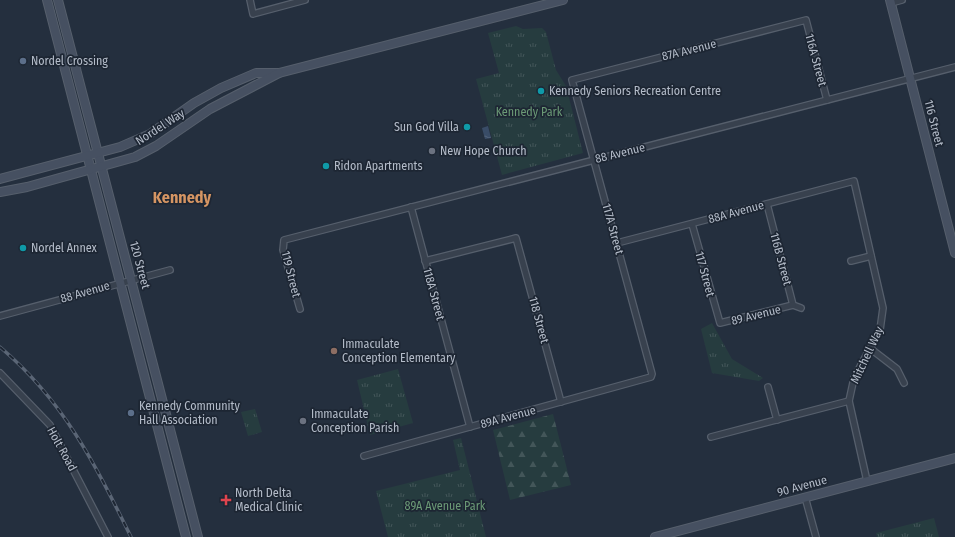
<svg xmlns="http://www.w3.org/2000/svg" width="955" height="537" viewBox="0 0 955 537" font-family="'Fira Sans Condensed',sans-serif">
	<defs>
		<pattern id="forest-firs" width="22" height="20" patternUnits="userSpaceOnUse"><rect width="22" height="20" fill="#263c3f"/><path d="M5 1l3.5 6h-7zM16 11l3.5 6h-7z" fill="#435659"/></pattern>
		<pattern id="park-tufts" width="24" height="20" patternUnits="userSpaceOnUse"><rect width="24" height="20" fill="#263c3f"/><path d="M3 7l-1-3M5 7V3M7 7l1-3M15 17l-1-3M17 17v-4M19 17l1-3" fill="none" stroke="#435659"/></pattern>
		<pattern id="water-ripples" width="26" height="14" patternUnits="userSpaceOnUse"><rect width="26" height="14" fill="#394c67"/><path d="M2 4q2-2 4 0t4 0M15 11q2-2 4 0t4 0" fill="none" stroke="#53647b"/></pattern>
	</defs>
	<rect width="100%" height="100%" fill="#242f3e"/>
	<polygon fill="url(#forest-firs)" points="553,414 571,485 510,500 493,430"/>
	<g fill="url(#park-tufts)">
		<polygon points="516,26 523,29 542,28 546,32 556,70 566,86 583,153 502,175 476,79 499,73 488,33"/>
		<polygon points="712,323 732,359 763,378 759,381 712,373 701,329"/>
		<polygon points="398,369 413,423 370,435 357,380"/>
		<polygon points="255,409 262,432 248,436 241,412"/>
		<polygon points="461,438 486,537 388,537 376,491 460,470 453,440"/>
		<polygon points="934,518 939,537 877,537 876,533"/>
	</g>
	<polygon fill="url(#water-ripples)" points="488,126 491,138 485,139 482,128"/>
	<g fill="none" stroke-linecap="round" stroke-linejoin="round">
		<defs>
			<g id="street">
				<polyline points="250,0 253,14 305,0"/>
				<polyline points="891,3 902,0"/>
				<polyline points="767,204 793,305 801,308"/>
				<polyline points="411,207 470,427"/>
				<polyline points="692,224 720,323 793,305"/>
				<polyline points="617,243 854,181 883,308 880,330 854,378 849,401 867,481"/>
				<polyline points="425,261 516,238 561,402"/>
				<polyline points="851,261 871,256"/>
				<polyline points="300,309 283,250 284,240 955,67"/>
				<polyline points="0,316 170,270"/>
				<polyline points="871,349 897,369 904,383"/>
				<polyline points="0,373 50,425 108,537"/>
				<polyline points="768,387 777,420"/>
				<polyline points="711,437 849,401"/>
				<polyline points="364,456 651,377 652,374 572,80 806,20 827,100"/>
				<polyline points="805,497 816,537"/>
			</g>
			<g id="secondary">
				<polyline points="47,0 186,537"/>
				<polyline points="58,0 198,537"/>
				<polyline points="890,0 955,253"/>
				<polyline points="0,179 120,147 150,134 194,103 221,88 256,73 279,73 563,0"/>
				<polyline points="0,192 27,187 135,157 156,146 210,109 279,73"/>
				<polyline points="655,537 955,458"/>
			</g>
		</defs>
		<use href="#street" stroke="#565f6c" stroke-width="8"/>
		<use href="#secondary" stroke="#565f6c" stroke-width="10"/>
		<use href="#street" stroke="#38414e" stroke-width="5.5"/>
		<use href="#secondary" stroke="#465061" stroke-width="8"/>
		<defs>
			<path id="rail" d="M 0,347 C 64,401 95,464 131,537"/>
		</defs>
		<use href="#rail" stroke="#5a6575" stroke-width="3.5"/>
		<use href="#rail" stroke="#1d2633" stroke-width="2" stroke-dasharray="6" stroke-linecap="butt"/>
	</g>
	<g fill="#5c6f8a" stroke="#1d2633" stroke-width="1.5">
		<circle cx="23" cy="61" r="4"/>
		<circle cx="131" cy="413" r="4"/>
	</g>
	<g fill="#0f9aa8" stroke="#1d2633" stroke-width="1.5">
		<circle cx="541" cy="91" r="4"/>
		<circle cx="467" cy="127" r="4"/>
		<circle cx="326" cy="166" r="4"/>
		<circle cx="23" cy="248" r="4"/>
	</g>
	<g fill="#6b7280" stroke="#1d2633" stroke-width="1.5">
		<circle cx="432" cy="151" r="4"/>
		<circle cx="303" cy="421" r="4"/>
	</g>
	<circle fill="#8d6e63" stroke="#1d2633" stroke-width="1.5" cx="334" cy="351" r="4"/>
	<path fill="#e0444e" stroke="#1d2633" stroke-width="1.5" d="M224 494h4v4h4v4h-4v4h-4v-4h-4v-4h4z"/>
	<g text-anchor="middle" stroke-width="3.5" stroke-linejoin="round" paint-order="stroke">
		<g font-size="12" fill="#b4bcc9" stroke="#1d2633">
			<text transform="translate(689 50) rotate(-14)" y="4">87A Avenue</text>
			<text transform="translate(816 60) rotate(75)" y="4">116A Street</text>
			<text transform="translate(934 123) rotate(76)" y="4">116 Street</text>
			<text transform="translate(160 127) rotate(-33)" y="4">Nordel Way</text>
			<text transform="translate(620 153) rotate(-14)" y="4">88 Avenue</text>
			<text transform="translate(736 212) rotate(-15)" y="4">88A Avenue</text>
			<text transform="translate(613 229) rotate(75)" y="4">117A Street</text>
			<text transform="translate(781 259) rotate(75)" y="4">116B Street</text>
			<text transform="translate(140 265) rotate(75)" y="4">120 Street</text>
			<text transform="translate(291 274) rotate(76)" y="4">119 Street</text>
			<text transform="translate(705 274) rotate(75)" y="4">117 Street</text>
			<text transform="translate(85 292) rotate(-16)" y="4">88 Avenue</text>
			<text transform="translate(434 294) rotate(75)" y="4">118A Street</text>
			<text transform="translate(756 315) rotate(-14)" y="4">89 Avenue</text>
			<text transform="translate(539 320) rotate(75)" y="4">118 Street</text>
			<text transform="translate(867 355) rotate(-65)" y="4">Mitchell Way</text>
			<text transform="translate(508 417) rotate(-15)" y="4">89A Avenue</text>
			<text transform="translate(62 449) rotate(61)" y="4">Holt Road</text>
			<text transform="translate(802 486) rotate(-15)" y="4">90 Avenue</text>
		</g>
		<g font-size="12" fill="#b4bcc9" stroke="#1d2633" text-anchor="start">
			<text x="31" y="65">Nordel Crossing</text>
			<text x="549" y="95">Kennedy Seniors Recreation Centre</text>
			<text x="459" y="131" text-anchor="end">Sun God Villa</text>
			<text x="440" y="155">New Hope Church</text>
			<text x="334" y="170">Ridon Apartments</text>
			<text x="31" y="252">Nordel Annex</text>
			<text x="342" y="348">Immaculate<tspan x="342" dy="14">Conception Elementary</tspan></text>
			<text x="139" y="410">Kennedy Community<tspan x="139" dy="14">Hall Association</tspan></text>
			<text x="311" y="418">Immaculate<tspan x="311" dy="14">Conception Parish</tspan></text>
			<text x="235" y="497">North Delta<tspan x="235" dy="14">Medical Clinic</tspan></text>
		</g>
		<g font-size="12" fill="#6b9a76" stroke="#1d2633">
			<text x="529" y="116">Kennedy Park</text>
			<text x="445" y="510">89A Avenue Park</text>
		</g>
		<g font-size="16" font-weight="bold" fill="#d59563" stroke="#1d2633">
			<text x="182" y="203">Kennedy</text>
		</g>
	</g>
</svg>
